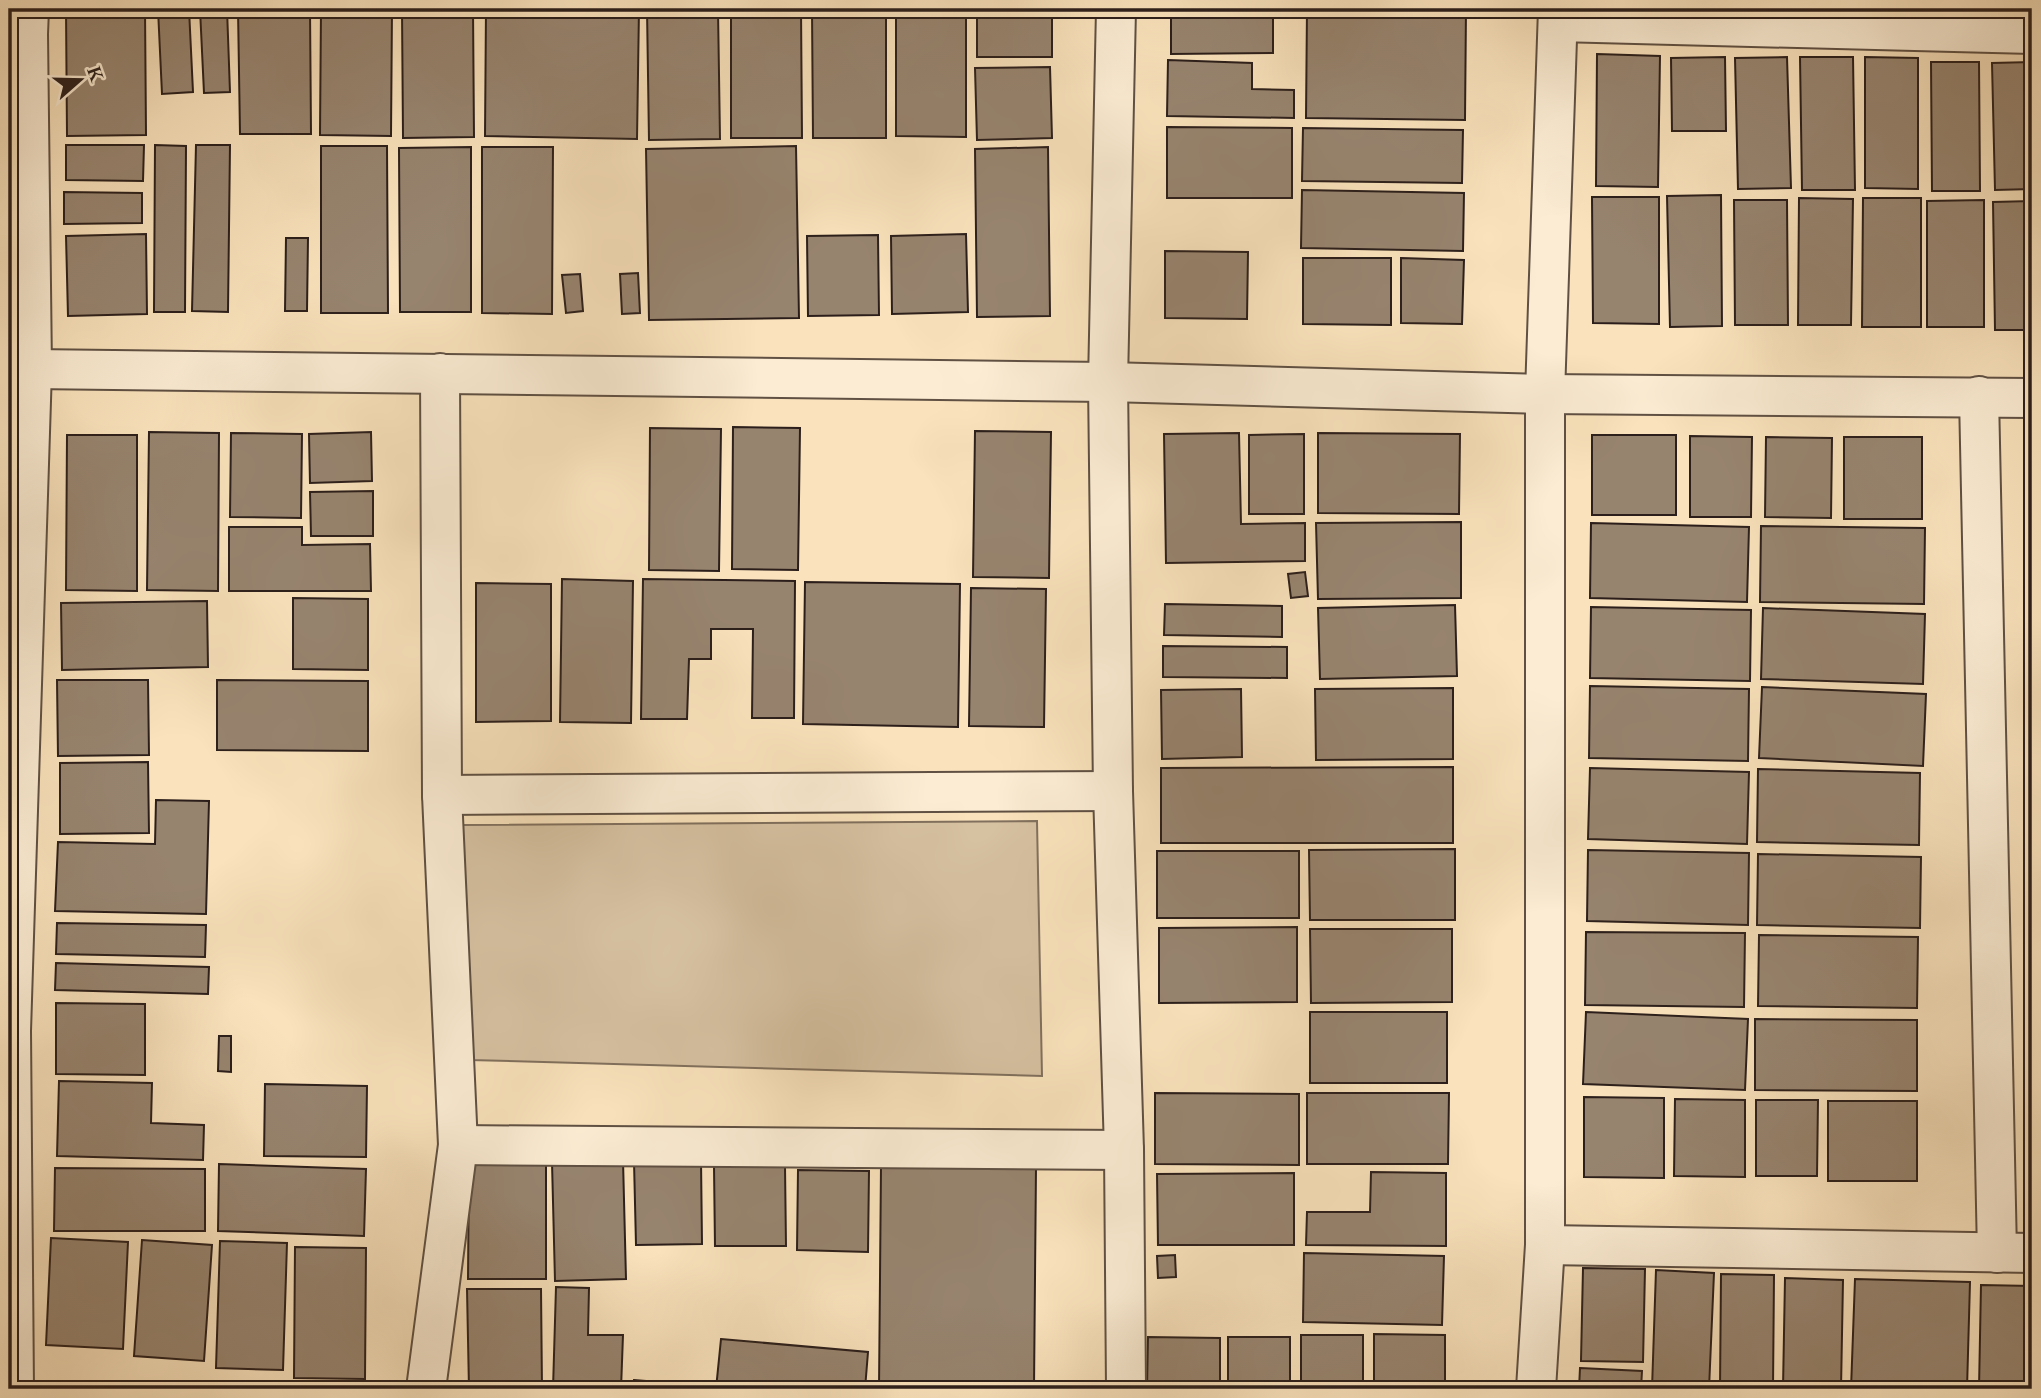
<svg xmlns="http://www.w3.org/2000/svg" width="2041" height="1398" viewBox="0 0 2041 1398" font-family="Cardo,serif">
	<rect width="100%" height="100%" fill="#f9e2bc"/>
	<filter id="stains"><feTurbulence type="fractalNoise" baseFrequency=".00286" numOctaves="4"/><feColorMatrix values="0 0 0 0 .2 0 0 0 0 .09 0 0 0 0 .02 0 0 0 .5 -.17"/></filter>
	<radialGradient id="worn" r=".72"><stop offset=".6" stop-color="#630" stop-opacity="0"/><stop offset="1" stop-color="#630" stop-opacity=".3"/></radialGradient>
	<polygon fill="#d6c1a1" stroke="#81705e" stroke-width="2" points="1037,821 1042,1076 470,1060 462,825"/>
	<g fill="#97846f" stroke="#2c1f1b" stroke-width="2">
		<polygon points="66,9 145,9 146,135 67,136"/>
		<polygon points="158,9 189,9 193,92 162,94"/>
		<polygon points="200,9 227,9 230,92 204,93"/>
		<polygon points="238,9 310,9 311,134 240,134"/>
		<polygon points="321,9 392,9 391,136 320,135"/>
		<polygon points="402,9 473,9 474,137 403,138"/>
		<polygon points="486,9 639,9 637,139 485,136"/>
		<polygon points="647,9 718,9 720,139 649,140"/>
		<polygon points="731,9 801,9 802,138 731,138"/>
		<polygon points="812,9 886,9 886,138 813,138"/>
		<polygon points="896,9 966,9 966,137 896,136"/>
		<rect x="977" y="9" width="75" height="48"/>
		<polygon points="1171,9 1273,9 1273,53 1171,54"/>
		<polygon points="1307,9 1466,9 1465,120 1306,118"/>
		<polygon points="1597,54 1660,56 1658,187 1596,186"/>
		<polygon points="1725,57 1726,131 1672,131 1671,58"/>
		<polygon points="1787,57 1791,188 1738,189 1735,58"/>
		<polygon points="1800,57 1853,57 1855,190 1802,190"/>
		<polygon points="1865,57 1918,58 1918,189 1865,188"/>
		<polygon points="1168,60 1252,63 1252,89 1294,90 1294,118 1167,116"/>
		<polygon points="1931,62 1979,62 1980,191 1932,191"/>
		<polygon points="2032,62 2032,189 1995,190 1992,63"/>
		<polygon points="1050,67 1052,138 977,140 975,68"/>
		<polygon points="1167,127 1292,128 1292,198 1167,198"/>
		<polygon points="1303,128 1463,130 1462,183 1302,181"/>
		<polygon points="66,145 144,145 143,181 66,180"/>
		<polygon points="155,145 186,146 185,312 154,312"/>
		<polygon points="196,145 230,145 228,312 192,311"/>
		<polygon points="321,146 387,146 388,313 321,313"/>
		<polygon points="796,146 799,318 649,320 646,149"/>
		<polygon points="471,147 471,312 400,312 399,148"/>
		<polygon points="482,147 553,147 552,314 482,313"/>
		<polygon points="1048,147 1050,316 977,317 975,149"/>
		<polygon points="1302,190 1464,193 1463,251 1301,248"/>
		<polygon points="64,192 142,193 142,223 64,224"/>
		<polygon points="1721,195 1722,326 1670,327 1667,196"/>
		<polygon points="1592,197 1659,197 1659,324 1593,323"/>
		<polygon points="1799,198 1853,199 1851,325 1798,325"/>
		<polygon points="1863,198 1921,198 1921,327 1862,327"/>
		<polygon points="1734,200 1787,200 1788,325 1735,325"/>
		<polygon points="1984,200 1984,327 1927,327 1927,201"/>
		<polygon points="2032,201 2032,330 1995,330 1993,202"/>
		<polygon points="146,234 147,314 68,316 66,236"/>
		<polygon points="966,234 968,312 892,314 891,236"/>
		<polygon points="878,235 879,315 808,316 807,236"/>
		<polygon points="286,238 308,238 307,311 285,311"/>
		<polygon points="1165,251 1248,252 1247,319 1165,318"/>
		<polygon points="1303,258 1391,258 1391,325 1303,324"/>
		<polygon points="1401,258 1464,260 1462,324 1401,323"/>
		<polygon points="638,273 640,313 622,314 620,274"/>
		<polygon points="580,274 583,311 566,313 562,275"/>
		<polygon points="733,427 800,428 798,570 732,569"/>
		<polygon points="650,428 721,429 719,571 649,570"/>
		<polygon points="975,431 1051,432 1049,578 973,577"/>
		<polygon points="149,432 219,433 218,591 147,590"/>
		<polygon points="371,432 372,481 310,483 309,434"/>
		<polygon points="231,433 302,434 301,518 230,517"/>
		<polygon points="1239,433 1241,524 1305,523 1305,561 1166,563 1164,434"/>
		<polygon points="1318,433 1460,434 1459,514 1318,513"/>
		<polygon points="1304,434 1304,514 1249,514 1249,435"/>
		<polygon points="67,435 137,435 137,591 66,590"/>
		<rect x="1592" y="435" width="84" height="80"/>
		<polygon points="1690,436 1752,437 1751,517 1690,517"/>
		<polygon points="1766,437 1832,438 1831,518 1765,517"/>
		<rect x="1844" y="437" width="78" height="82"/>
		<polygon points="373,491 373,536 311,536 310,492"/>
		<polygon points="1461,522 1461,598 1318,599 1316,523"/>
		<polygon points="1591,523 1749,527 1747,602 1590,598"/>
		<polygon points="1761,526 1925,528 1924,604 1760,602"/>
		<polygon points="229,527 302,527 302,545 370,544 371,591 229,591"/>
		<polygon points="1305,572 1308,596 1291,598 1288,574"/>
		<polygon points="562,579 633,581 631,723 560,722"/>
		<polygon points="643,579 795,581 794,718 752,718 753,629 711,629 711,659 689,659 687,719 641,719"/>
		<polygon points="805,582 960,584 958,727 803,724"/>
		<polygon points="476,583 551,584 551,721 476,722"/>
		<polygon points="971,588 1046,589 1044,727 969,726"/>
		<polygon points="293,598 368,599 368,670 293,669"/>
		<polygon points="207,601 208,667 62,670 61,603"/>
		<polygon points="1165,604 1282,606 1282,637 1164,635"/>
		<polygon points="1455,605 1457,676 1320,679 1318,608"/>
		<polygon points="1591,607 1751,610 1750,681 1590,678"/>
		<polygon points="1763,608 1925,614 1923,684 1761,679"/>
		<polygon points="1163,646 1287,647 1287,678 1163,677"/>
		<polygon points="57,680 148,680 149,755 58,756"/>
		<polygon points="217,680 368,681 368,751 217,750"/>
		<polygon points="1590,686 1749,689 1748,761 1589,758"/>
		<polygon points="1762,687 1926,694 1923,766 1759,758"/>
		<polygon points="1453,688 1453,759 1316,760 1315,689"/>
		<polygon points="1241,689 1242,757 1162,759 1161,690"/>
		<polygon points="148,762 149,833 60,834 60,763"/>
		<polygon points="1453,767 1453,843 1161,843 1161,768"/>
		<polygon points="1590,768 1749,772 1747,844 1588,839"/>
		<polygon points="1758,769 1920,773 1919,845 1757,842"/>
		<polygon points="156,800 209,801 206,914 55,911 58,842 155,844"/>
		<polygon points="1455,849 1455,920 1310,920 1309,850"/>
		<polygon points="1588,850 1749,853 1748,925 1587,921"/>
		<rect x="1157" y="851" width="142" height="67"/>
		<polygon points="1758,854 1921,857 1920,928 1757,925"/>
		<polygon points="57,923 206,925 205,957 56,954"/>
		<polygon points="1297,927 1297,1002 1159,1003 1159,928"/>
		<polygon points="1310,929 1452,929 1452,1002 1311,1003"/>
		<polygon points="1586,932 1745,933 1744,1007 1585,1005"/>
		<polygon points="1759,935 1918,937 1917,1008 1758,1006"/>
		<polygon points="56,963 209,967 208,994 55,990"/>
		<polygon points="56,1003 145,1004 145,1075 56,1074"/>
		<rect x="1310" y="1012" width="137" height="71"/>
		<polygon points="1586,1012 1748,1019 1745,1090 1583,1084"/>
		<polygon points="1755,1019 1917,1020 1917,1091 1755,1090"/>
		<polygon points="219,1036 231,1036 231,1072 218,1071"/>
		<polygon points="59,1081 152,1083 151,1123 204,1125 203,1160 57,1156"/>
		<polygon points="265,1084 367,1086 366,1157 264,1156"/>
		<polygon points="1155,1093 1299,1094 1299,1165 1155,1164"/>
		<polygon points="1307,1093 1449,1093 1448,1164 1307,1164"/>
		<polygon points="1584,1097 1664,1098 1664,1178 1584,1177"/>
		<polygon points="1675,1099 1745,1100 1745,1177 1674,1176"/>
		<polygon points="1756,1100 1818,1100 1817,1176 1756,1176"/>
		<rect x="1828" y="1101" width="89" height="80"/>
		<polygon points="623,1160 626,1279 555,1281 552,1162"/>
		<polygon points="701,1160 702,1244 636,1245 634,1161"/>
		<polygon points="469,1161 546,1161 546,1279 468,1279"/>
		<polygon points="219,1164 366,1169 364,1236 218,1231"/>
		<polygon points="714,1166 785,1166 786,1246 715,1246"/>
		<polygon points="881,1166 1036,1167 1034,1389 879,1389"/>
		<polygon points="55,1168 205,1169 205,1231 54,1231"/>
		<polygon points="798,1170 869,1171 868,1252 797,1250"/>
		<polygon points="1371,1172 1446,1173 1446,1246 1306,1245 1307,1212 1370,1212"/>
		<polygon points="1294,1173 1294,1245 1158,1245 1157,1174"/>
		<polygon points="51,1238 128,1242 123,1349 46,1345"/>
		<polygon points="142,1240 212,1245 204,1361 134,1356"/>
		<polygon points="220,1241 287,1243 283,1370 216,1368"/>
		<polygon points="295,1247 366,1248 365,1379 294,1378"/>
		<polygon points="1304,1253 1444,1256 1442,1325 1303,1322"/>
		<polygon points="1175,1255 1176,1277 1158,1278 1157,1256"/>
		<polygon points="1583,1268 1645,1269 1643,1362 1581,1361"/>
		<polygon points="1656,1270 1714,1273 1709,1389 1652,1389"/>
		<polygon points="1721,1274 1774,1275 1773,1389 1720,1389"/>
		<polygon points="1785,1278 1843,1280 1841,1389 1783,1389"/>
		<polygon points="1855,1279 1970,1282 1967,1389 1851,1389"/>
		<polygon points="1981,1285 2032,1286 2032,1389 1979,1389"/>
		<polygon points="556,1287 589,1288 588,1335 623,1335 621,1389 553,1389"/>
		<polygon points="467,1289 541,1289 542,1389 469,1389"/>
		<polygon points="1374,1334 1445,1335 1445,1389 1374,1389"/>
		<rect x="1301" y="1335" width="62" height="54"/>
		<polygon points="1148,1337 1220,1338 1220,1389 1147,1389"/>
		<rect x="1228" y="1337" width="62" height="52"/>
		<polygon points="721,1339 868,1352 865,1389 716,1389"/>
		<polygon points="1580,1368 1642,1371 1641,1389 1579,1389"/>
		<polygon points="634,1380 706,1386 706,1389 633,1389"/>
	</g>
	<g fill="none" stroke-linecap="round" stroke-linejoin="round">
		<defs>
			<g id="street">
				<polyline points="1116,9 1108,382 1113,791 1124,1150 1126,1389"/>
				<polyline points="1558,22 2032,34"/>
				<polyline points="32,369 1108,382 1545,394 2032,398"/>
				<polyline points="1979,396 1997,1253"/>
				<polyline points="442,795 1113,791"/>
				<polyline points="458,1145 1124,1150"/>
				<polyline points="1545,1245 2032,1253"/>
				<polyline points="14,1389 11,1031 32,369 28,34 29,9"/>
				<polyline points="426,1389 458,1145 442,795 440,373"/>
				<polyline points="1536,1389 1545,1245 1545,394 1558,9"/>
			</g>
		</defs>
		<use href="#street" stroke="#5f5043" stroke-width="42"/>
		<use href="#street" stroke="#fbecd3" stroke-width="38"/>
	</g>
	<rect width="2041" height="1398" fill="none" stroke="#f9e2bc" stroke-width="35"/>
	<rect x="10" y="10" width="2020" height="1377" fill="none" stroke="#2c1f1b" stroke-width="3.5"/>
	<rect x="18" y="18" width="2006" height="1363" fill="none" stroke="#2c1f1b" stroke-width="2"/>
	<g transform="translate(80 80) rotate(70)" stroke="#fbecd3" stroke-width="5" paint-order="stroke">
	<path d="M0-5L12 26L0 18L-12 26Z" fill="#2c1f1b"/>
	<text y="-10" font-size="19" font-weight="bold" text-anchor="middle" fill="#2c1f1b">K</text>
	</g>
	<rect width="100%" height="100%" filter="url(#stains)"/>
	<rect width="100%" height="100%" fill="url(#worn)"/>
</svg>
